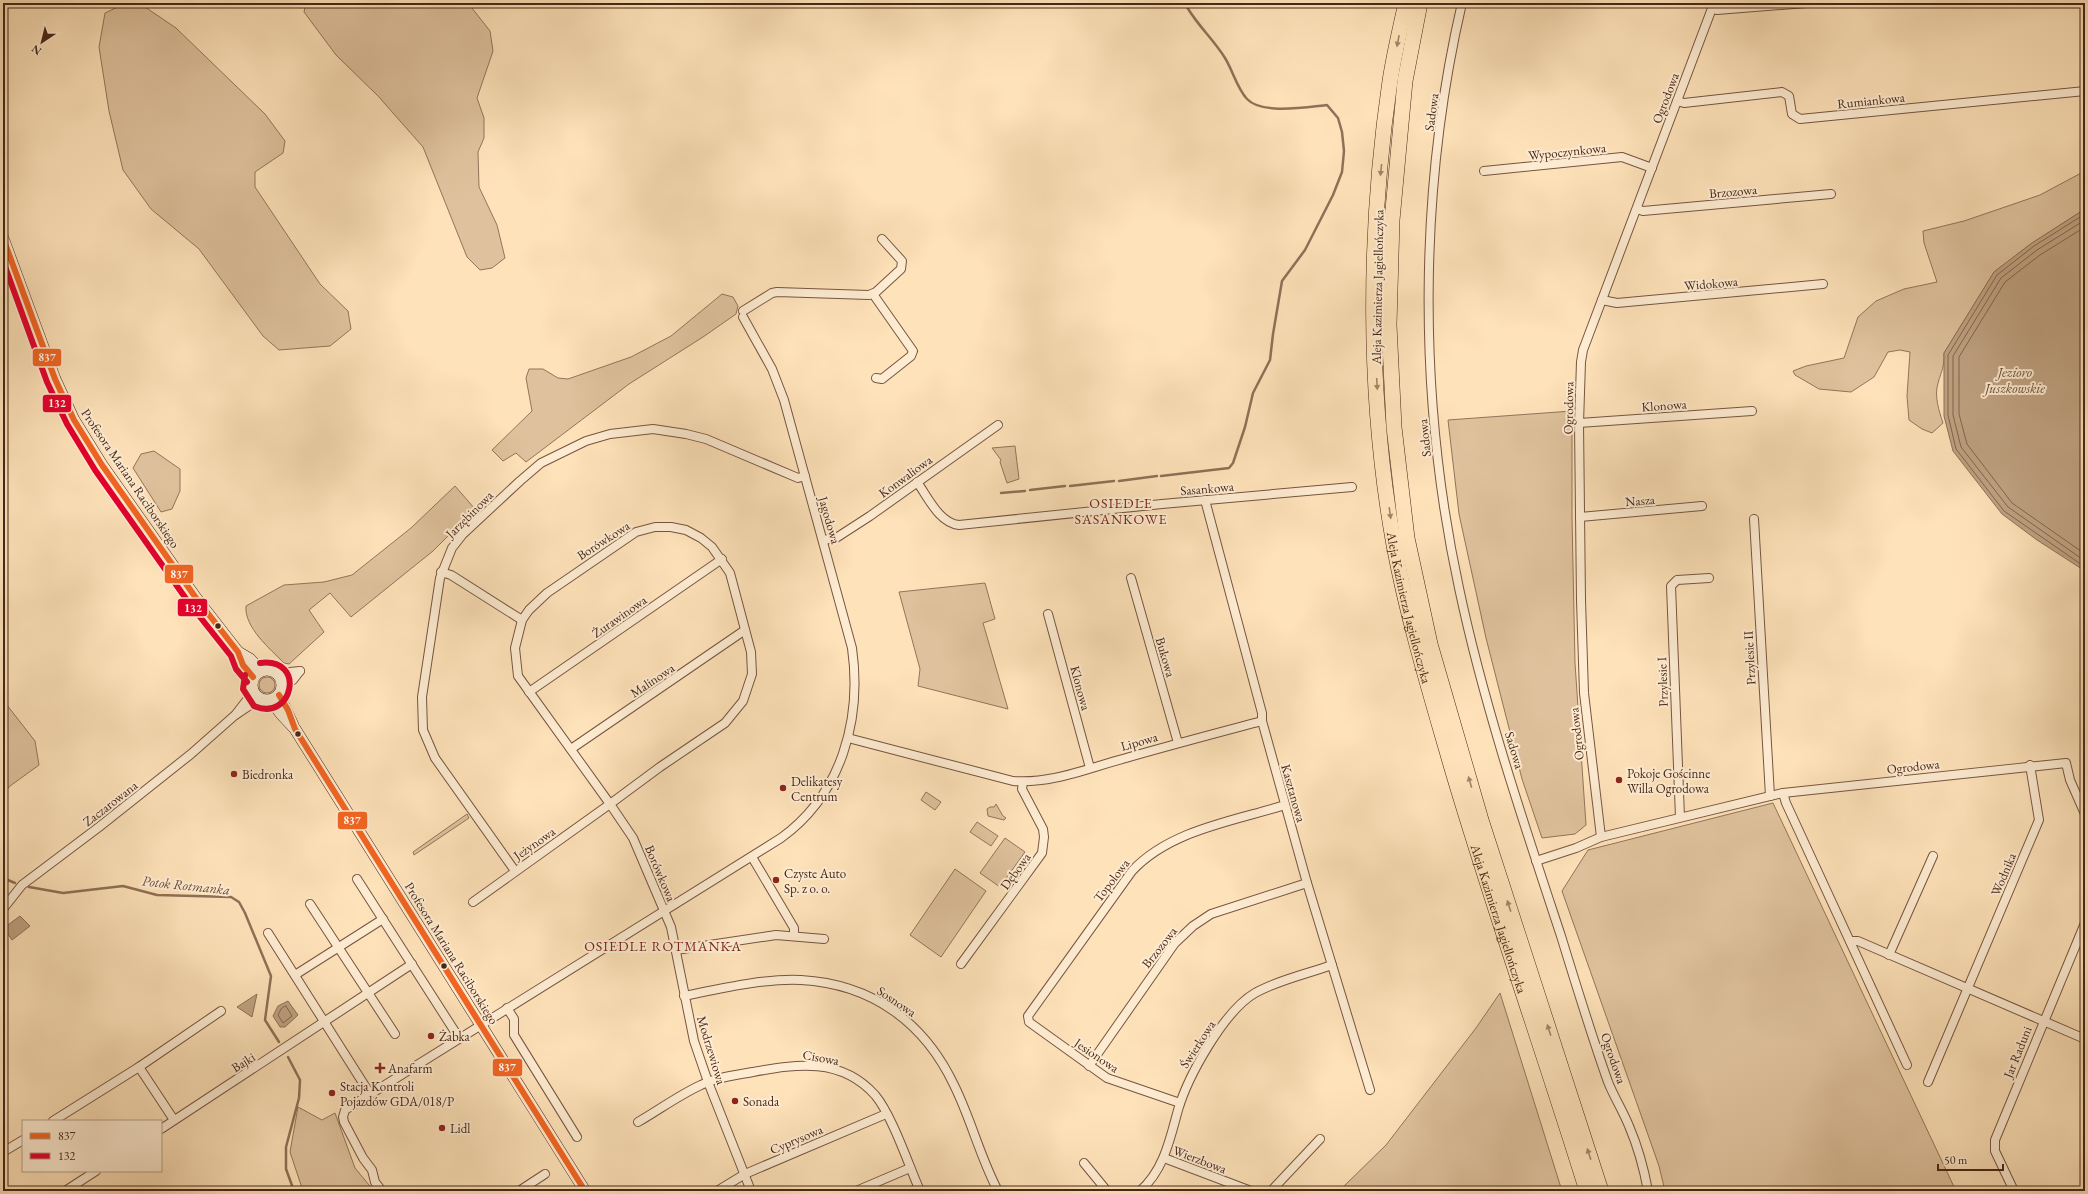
<svg xmlns="http://www.w3.org/2000/svg" width="2088" height="1194" viewBox="0 0 2088 1194" font-family="'EB Garamond',serif">
	<rect width="100%" height="100%" fill="#fee2b9"/>
	<filter id="stains"><feTurbulence type="fractalNoise" baseFrequency=".005" numOctaves="4"/><feColorMatrix values="0 0 0 0 .2 0 0 0 0 .09 0 0 0 0 .02 0 0 0 .5 -.17"/></filter>
	<radialGradient id="worn" r=".72"><stop offset=".6" stop-color="#630" stop-opacity="0"/><stop offset="1" stop-color="#630" stop-opacity=".3"/></radialGradient>
	<g fill="#dfc29d" stroke="#94745a">
		<polygon points="126,3 137,3 145,7 176,28 265,114 285,141 283,153 255,172 255,187 320,284 348,311 351,329 330,346 279,350 263,336 199,249 151,209 123,170 109,111 99,47 105,13"/>
		<polygon points="306,3 468,3 490,31 493,51 477,98 484,118 484,138 478,152 479,187 497,225 505,258 492,268 480,270 467,257 423,147 378,96 336,55 304,12"/>
		<path d="M 2085,171 L 2085,209 L 2032,243 L 1994,272 L 1944,353 C 1944,369 1942,369 1938,383 C 1934,396 1939,411 1943,423 L 1932,433 L 1922,429 L 1909,420 L 1907,396 L 1910,352 L 1900,350 L 1888,352 L 1874,377 L 1851,392 L 1819,389 L 1795,375 L 1793,371 L 1806,366 L 1844,358 L 1858,317 L 1876,301 L 1904,289 L 1937,282 L 1924,243 L 1923,231 L 1964,221 L 2040,195 Z"/>
		<polygon points="722,294 733,297 738,306 736,314 703,337 629,384 526,462 516,453 503,461 492,450 532,411 526,378 529,369 543,369 558,378 568,379 631,357 671,336"/>
		<polygon points="1572,411 1572,518 1575,663 1586,825 1575,834 1542,838 1522,779 1486,638 1459,514 1448,420"/>
		<polygon points="1015,446 1019,479 1007,483 1000,462 1001,460 992,448"/>
		<polygon points="154,451 180,469 180,491 172,509 161,512 133,468 141,454"/>
		<path d="M 455,486 L 475,509 L 433,551 L 351,617 L 330,593 L 309,610 L 324,632 L 289,664 L 284,663 C 270,649 244,627 246,606 L 284,585 L 324,582 L 352,575 L 411,528 Z"/>
		<polygon points="985,583 995,619 983,623 1008,709 918,686 920,669 899,592"/>
		<circle cx="267" cy="685" r="8"/>
		<polygon points="3,700 35,741 39,765 10,786 3,794"/>
		<polygon points="926,792 941,802 935,810 921,800"/>
		<polygon points="1773,803 1956,1191 1665,1191 1659,1166 1562,891 1588,850"/>
		<polygon points="996,804 1003,816 1006,818 1004,820 988,816 987,809 990,807 994,807"/>
		<polygon points="467,814 469,818 414,855 413,852"/>
		<polygon points="977,822 998,836 991,846 970,832"/>
		<polygon points="1005,838 1025,852 1000,887 980,873"/>
		<polygon points="955,869 986,891 941,957 910,935"/>
		<polygon points="1500,993 1562,1191 1339,1191 1386,1145 1476,1028"/>
		<polygon points="298,1107 322,1120 335,1113 355,1168 374,1191 303,1191 290,1152"/>
	</g>
	<g fill="#c0a282" stroke="#907057">
		<polygon points="2085,209 2085,571 2037,540 2002,514 1953,451 1944,416 1944,353 1994,272 2032,243"/>
		<polygon points="20,916 30,926 12,940 4,928"/>
		<polygon points="257,994 252,1017 237,1007"/>
		<polygon points="288,1001 298,1015 285,1027 280,1027 273,1016 278,1006"/>
	</g>
	<g fill="none" stroke-linecap="round" stroke-linejoin="round">
		<g stroke="#84644c" stroke-width="1">
			<polyline points="2085,214 2034,246 1997,275 1948,355 1948,415 1956,449 2004,511 2085,567"/>
			<polyline points="2085,220 2037,250 2001,278 1953,356 1953,415 1961,447 2008,507 2085,561"/>
			<polyline points="2085,227 2040,255 2005,282 1959,357 1959,414 1967,444 2012,503 2085,554"/>
			<polygon points="286,1006 292,1016 283,1023 278,1015 281,1009"/>
		</g>
		<g stroke="#907057" stroke-width="2.5">
			<path d="M 1161,476 L 1229,468 L 1233,463 L 1245,427 L 1253,393 L 1270,360 L 1273,334 L 1282,281 L 1305,250 L 1333,195 L 1342,172 L 1344,151 L 1342,132 L 1338,118 L 1327,105 C 1307,107 1262,115 1247,99 C 1237,88 1233,71 1225,58 C 1214,40 1198,26 1187,7"/>
			<polyline points="1119,481 1157,476"/>
			<polyline points="1070,486 1114,481"/>
			<polyline points="1030,490 1065,486"/>
			<polyline points="1001,493 1025,491"/>
			<polyline points="3,878 15,883"/>
			<polyline points="29,887 63,893 123,886 157,895 231,897 239,902 245,913 271,976 265,1020 279,1042"/>
			<polyline points="288,1057 300,1080 299,1098 286,1147 286,1169 294,1191"/>
		</g>
		<defs>
			<g id="street">
				<path d="M 1462,3 C 1418,192 1418,398 1459,588 C 1484,706 1523,821 1561,936 C 1576,985 1591,1034 1608,1082 C 1614,1097 1623,1111 1629,1126 C 1638,1147 1644,1169 1648,1191"/>
				<polyline points="1714,3 1583,350 1581,362 1579,423 1581,600 1584,693 1601,837 1783,793 2066,763 2070,780 2085,814"/>
				<polyline points="1712,8 1717,10 1807,3"/>
				<polyline points="1677,101 1684,103 1782,92 1789,96 1792,114 1800,119 2085,91"/>
				<polyline points="1484,171 1622,157 1652,168"/>
				<polyline points="1637,209 1643,211 1831,194"/>
				<polyline points="873,294 913,351 911,356 882,379 876,378"/>
				<polyline points="1602,300 1617,303 1823,284"/>
				<polyline points="743,311 772,293 777,292 869,295 876,292 901,269 902,261 882,239"/>
				<polyline points="1579,423 1752,411"/>
				<path d="M 917,482 C 928,497 939,523 959,525 L 1162,504 L 1352,487"/>
				<polyline points="1205,500 1262,713 1262,721 1307,883 1370,1090"/>
				<polyline points="1580,517 1702,506"/>
				<polyline points="1754,519 1770,796"/>
				<polyline points="823,540 836,538 870,516 998,425"/>
				<polyline points="441,572 451,575 522,620"/>
				<polyline points="1131,578 1178,743"/>
				<polyline points="1048,614 1090,768"/>
				<polyline points="279,676 290,672 300,671"/>
				<polyline points="282,685 293,680 300,671"/>
				<polyline points="529,692 722,559"/>
				<polyline points="236,714 253,692"/>
				<path d="M 848,738 L 1013,781 C 1052,784 1088,768 1126,758 C 1171,745 1217,733 1262,721"/>
				<polyline points="571,749 745,630"/>
				<polyline points="1783,793 1786,803 1907,1065"/>
				<polyline points="1680,817 1671,586 1677,580 1709,578"/>
				<polyline points="752,857 794,928 794,936"/>
				<polyline points="1536,861 1576,848 1601,837"/>
				<polyline points="515,871 435,758 423,730 422,697 440,578 452,548 463,534 520,481 541,463 586,441 610,434 653,429 686,434 706,439 798,478 805,476"/>
				<polyline points="357,879 459,1038"/>
				<polyline points="473,902 610,804 660,767 725,723 743,701 752,674 751,652 730,573 712,547 701,538 686,530 671,527 655,527 636,532 547,593 529,610 522,620 515,648 518,676 610,804 633,838 671,927 694,1041 708,1082 751,1191"/>
				<polyline points="310,904 395,1034"/>
				<polyline points="3,909 22,885 99,827 191,754 234,716 259,699"/>
				<polyline points="268,933 370,1094"/>
				<polyline points="1850,941 1858,941 2085,1039"/>
				<polyline points="676,950 776,935 824,939"/>
				<polyline points="1889,955 1933,856"/>
				<polyline points="961,964 1042,853 1044,837 1043,829 1022,789 1023,782"/>
				<polyline points="295,975 383,919"/>
				<path d="M 684,996 C 719,989 766,978 801,980 C 872,984 924,1022 954,1085 C 971,1119 980,1157 998,1191"/>
				<polyline points="507,1008 514,1019 514,1035 577,1137"/>
				<polyline points="1089,1066 1175,943 1193,926 1211,914 1307,883"/>
				<polyline points="139,1067 174,1120"/>
				<polyline points="1928,1082 2039,820 2030,765"/>
				<path d="M 1180,1103 L 1107,1078 L 1029,1022 L 1028,1016 L 1132,871 C 1170,830 1234,821 1285,805"/>
				<polyline points="53,1121 139,1067 221,1011"/>
				<path d="M 638,1122 C 659,1110 679,1095 701,1085 C 717,1077 736,1075 753,1072 C 797,1064 841,1057 875,1095 C 892,1115 909,1166 920,1191"/>
				<polyline points="161,1129 412,964"/>
				<polyline points="3,1152 23,1140"/>
				<polyline points="1164,1158 1251,1191"/>
				<polyline points="1084,1163 1107,1191"/>
				<polyline points="65,1191 96,1171"/>
				<path d="M 382,1191 L 375,1182 L 372,1170 L 363,1158 L 344,1122 L 343,1117 L 345,1110 L 781,838 C 842,794 862,719 852,648 L 784,400 L 772,369 L 743,317"/>
				<polyline points="519,1191 545,1174"/>
				<polyline points="717,1191 745,1174 886,1114"/>
				<polyline points="856,1191 910,1168"/>
				<path d="M 1140,1191 C 1164,1170 1170,1139 1178,1110 C 1188,1076 1224,1011 1255,993 C 1278,980 1307,974 1332,965"/>
				<polyline points="1271,1191 1320,1139"/>
				<polyline points="2014,1191 1995,1151 1995,1140 2085,923"/>
			</g>
			<g id="secondary">
				<polyline points="3,238 55,379 74,420 102,465 196,598 238,652 243,665 253,677"/>
				<polyline points="238,652 250,659 261,671"/>
				<circle cx="267" cy="685" r="15"/>
				<polyline points="279,695 293,725"/>
				<polyline points="271,700 281,714 295,729 585,1191"/>
			</g>
			<g id="highway">
				<path id="s1" d="M 1406,3 C 1400,29 1394,55 1390,81 C 1368,232 1367,395 1394,545 C 1408,620 1430,692 1451,765 C 1493,908 1543,1049 1587,1191"/>
				<polyline points="1420,3 1405,81 1392,220 1389,325 1394,427 1407,538 1430,644 1481,820 1601,1191"/>
			</g>
		</defs>
		<use href="#street" stroke="#765540" stroke-width="10"/>
		<use href="#secondary" stroke="#482617" stroke-width="12"/>
		<use href="#highway" stroke="#482617" stroke-width="16"/>
		<use href="#street" stroke="#feecd2" stroke-width="8"/>
		<use href="#secondary" stroke="#feecd2" stroke-width="11"/>
		<use href="#highway" stroke="#fee2b9" stroke-width="15"/>
		<defs>
			<g id="bus-1">
				<polyline points="3,238 55,379 74,420 102,465 196,598 238,652 243,665 253,677"/>
				<polyline points="279,695 288,710 295,729 585,1191"/>
			</g>
			<g id="bus-2">
				<polyline points="3,261 47,382 67,424 95,470 189,603 231,656 236,669 247,682"/>
				<path d="M 245,675 L 243,689 L 254,706 C 293,723 307,657 260,663"/>
			</g>
		</defs>
		<use href="#bus-1" stroke="#feecd2" stroke-width="9"/>
		<use href="#bus-2" stroke="#feecd2" stroke-width="9"/>
		<use href="#bus-1" stroke="#f26522" stroke-width="6"/>
		<use href="#bus-2" stroke="#e4002b" stroke-width="6"/>
	</g>
	<defs><path id="oneway-solid" d="M-6-.8H1V-3.2L6.5 0L1 3.2V.8H-6Z"/></defs>
	<g fill="#a38468">
		<use href="#oneway-solid" transform="translate(1398 41) rotate(101)"/>
		<use href="#oneway-solid" transform="translate(1381 170) rotate(96)"/>
		<use href="#oneway-solid" transform="translate(1377 384) rotate(87)"/>
		<use href="#oneway-solid" transform="translate(1390 513) rotate(82)"/>
		<use href="#oneway-solid" transform="translate(1470 782) rotate(-106)"/>
		<use href="#oneway-solid" transform="translate(1509 906) rotate(-108)"/>
		<use href="#oneway-solid" transform="translate(1549 1030) rotate(-108)"/>
		<use href="#oneway-solid" transform="translate(1589 1154) rotate(-108)"/>
	</g>
	<g fill="#482617" stroke="#feecd2" stroke-width="1.5">
		<circle cx="218" cy="626" r="3.5"/>
		<circle cx="298" cy="734" r="3.5"/>
		<circle cx="444" cy="966" r="3.5"/>
	</g>
	<g fill="#8f2418" stroke="#feecd2" stroke-width="1.5">
		<circle cx="234" cy="774" r="4"/>
		<circle cx="1619" cy="780" r="4"/>
		<circle cx="783" cy="788" r="4"/>
		<circle cx="776" cy="880" r="4"/>
		<circle cx="431" cy="1036" r="4"/>
		<path d="M378 1062h4v4h4v4h-4v4h-4v-4h-4v-4h4z"/>
		<circle cx="332" cy="1093" r="4"/>
		<circle cx="735" cy="1101" r="4"/>
		<circle cx="442" cy="1128" r="4"/>
	</g>
	<g text-anchor="middle" stroke-width="4" stroke-linejoin="round" paint-order="stroke">
		<g font-size="13" fill="#482617" stroke="#feecd2">
			<text transform="translate(1665 98) rotate(-69)" y="5">Ogrodowa</text>
			<text transform="translate(1871 100) rotate(-6)" y="5">Rumiankowa</text>
			<text transform="translate(1431 112) rotate(-82)" y="5">Sadowa</text>
			<text transform="translate(1567 151) rotate(-6)" y="5">Wypoczynkowa</text>
			<text transform="translate(1733 191) rotate(-5)" y="5">Brzozowa</text>
			<text transform="translate(1711 283) rotate(-5)" y="5">Widokowa</text>
			<text transform="translate(1377 287) rotate(-89)" y="5">Aleja Kazimierza Jagiellończyka</text>
			<text transform="translate(1664 405) rotate(-4)" y="5">Klonowa</text>
			<text transform="translate(1568 408) rotate(-89)" y="5">Ogrodowa</text>
			<text transform="translate(1424 438) rotate(-96)" y="5">Sadowa</text>
			<text transform="translate(905 476) rotate(-36)" y="5">Konwaliowa</text>
			<text transform="translate(131 478) rotate(56)" y="5">Profesora Mariana Raciborskiego</text>
			<text transform="translate(1207 488) rotate(-5)" y="5">Sasankowa</text>
			<text transform="translate(1640 500) rotate(-5)" y="5">Nasza</text>
			<text transform="translate(469 514) rotate(-45)" y="5">Jarzębinowa</text>
			<text transform="translate(830 520) rotate(74)" y="5">Jagodowa</text>
			<text transform="translate(603 540) rotate(-33)" y="5">Borówkowa</text>
			<text dy="5" stroke="none"><textPath href="#s1" startOffset="610">Aleja Kazimierza Jagiellończyka</textPath></text>
			<text transform="translate(619 616) rotate(-35)" y="5">Żurawinowa</text>
			<text transform="translate(1166 657) rotate(74)" y="5">Bukowa</text>
			<text transform="translate(1749 658) rotate(-93)" y="5">Przylesie II</text>
			<text transform="translate(652 680) rotate(-34)" y="5">Malinowa</text>
			<text transform="translate(1662 682) rotate(-92)" y="5">Przylesie I</text>
			<text transform="translate(1081 688) rotate(75)" y="5">Klonowa</text>
			<text transform="translate(1576 734) rotate(-96)" y="5">Ogrodowa</text>
			<text transform="translate(1139 741) rotate(-16)" y="5">Lipowa</text>
			<text transform="translate(1515 750) rotate(73)" y="5">Sadowa</text>
			<text transform="translate(1913 766) rotate(-6)" y="5">Ogrodowa</text>
			<text transform="translate(1294 793) rotate(74)" y="5">Kasztanowa</text>
			<text transform="translate(110 803) rotate(-38)" y="5">Zaczarowana</text>
			<text transform="translate(534 843) rotate(-35)" y="5">Jeżynowa</text>
			<text transform="translate(1015 871) rotate(-54)" y="5">Dębowa</text>
			<text transform="translate(661 873) rotate(67)" y="5">Borówkowa</text>
			<text transform="translate(2003 874) rotate(-67)" y="5">Wodnika</text>
			<text transform="translate(1111 880) rotate(-53)" y="5">Topolowa</text>
			<text dy="5" stroke="none"><textPath href="#s1" startOffset="934">Aleja Kazimierza Jagiellończyka</textPath></text>
			<text transform="translate(1159 947) rotate(-52)" y="5">Brzozowa</text>
			<text transform="translate(452 953) rotate(58)" y="5">Profesora Mariana Raciborskiego</text>
			<text transform="translate(897 1001) rotate(34)" y="5">Sosnowa</text>
			<text transform="translate(1197 1044) rotate(-57)" y="5">Świerkowa</text>
			<text transform="translate(712 1050) rotate(73)" y="5">Modrzewiowa</text>
			<text transform="translate(2017 1052) rotate(-68)" y="5">Jar Raduni</text>
			<text transform="translate(1097 1055) rotate(34)" y="5">Jesionowa</text>
			<text transform="translate(821 1057) rotate(10)" y="5">Cisowa</text>
			<text transform="translate(1614 1058) rotate(71)" y="5">Ogrodowa</text>
			<text transform="translate(243 1062) rotate(-32)" y="5">Bajki</text>
			<text transform="translate(796 1139) rotate(-23)" y="5">Cyprysowa</text>
			<text transform="translate(1200 1159) rotate(21)" y="5">Wierzbowa</text>
		</g>
		<g font-size="13" fill="#482617" stroke="#feecd2" text-anchor="start">
			<text x="1627" y="778">Pokoje Gościnne<tspan x="1627" dy="15">Willa Ogrodowa</tspan></text>
			<text x="242" y="779">Biedronka</text>
			<text x="791" y="786">Delikatesy<tspan x="791" dy="15">Centrum</tspan></text>
			<text x="784" y="878">Czyste Auto<tspan x="784" dy="15">Sp. z o. o.</tspan></text>
			<text x="439" y="1041">Żabka</text>
			<text x="388" y="1073">Anafarm</text>
			<text x="340" y="1091">Stacja Kontroli<tspan x="340" dy="15">Pojazdów GDA/018/P</tspan></text>
			<text x="743" y="1106">Sonada</text>
			<text x="450" y="1133">Lidl</text>
		</g>
		<g font-size="14" font-style="italic" fill="#6c4b37" stroke="#feecd2">
			<text x="2015" y="377">Jezioro<tspan x="2015" dy="16">Juszkowskie</tspan></text>
			<text transform="translate(186 885) rotate(6)" y="5">Potok Rotmanka</text>
		</g>
		<g font-size="14" letter-spacing="1" fill="#7a1f14" stroke="#feecd2">
			<text x="1121" y="508">OSIEDLE<tspan x="1121" dy="16">SASANKOWE</tspan></text>
			<text x="663" y="951">OSIEDLE ROTMANKA</text>
		</g>
	</g>
	<g stroke="#feecd2" stroke-width="1.5">
		<rect x="32" y="348" width="30" height="19" rx="4" fill="#f26522"/>
		<rect x="42" y="394" width="30" height="19" rx="4" fill="#e4002b"/>
		<rect x="164" y="564" width="30" height="20" rx="4" fill="#f26522"/>
		<rect x="177" y="598" width="31" height="19" rx="4" fill="#e4002b"/>
		<rect x="337" y="811" width="31" height="19" rx="4" fill="#f26522"/>
		<rect x="492" y="1058" width="31" height="19" rx="4" fill="#f26522"/>
	</g>
	<g font-size="11" text-anchor="middle" font-weight="bold" fill="#fff">
		<text x="47" y="361">837</text>
		<text x="57" y="407">132</text>
		<text x="179" y="578">837</text>
		<text x="193" y="612">132</text>
		<text x="352" y="824">837</text>
		<text x="507" y="1071">837</text>
	</g>
	<rect width="2088" height="1194" fill="none" stroke="#fee2b9" stroke-width="16"/>
	<rect x="4" y="4" width="2080" height="1186" fill="none" stroke="#482617" stroke-width="2"/>
	<rect x="8" y="8" width="2072" height="1178" fill="none" stroke="#482617"/>
	<rect x="22" y="1120" width="140" height="52" fill="#feecd2" stroke="#b59d87"/>
	<rect x="30" y="1133" width="20" height="6" fill="#f26522" stroke="#b59d87"/>
	<text x="58" y="1140" font-size="12" fill="#482617">837</text>
	<rect x="30" y="1153" width="20" height="6" fill="#e4002b" stroke="#b59d87"/>
	<text x="58" y="1160" font-size="12" fill="#482617">132</text>
	<g transform="translate(42 42) rotate(215)" stroke="#feecd2" stroke-width="3" paint-order="stroke">
	<path d="M0-3L7 15L0 10L-7 15Z" fill="#482617"/>
	<text y="-6" font-size="11" font-weight="bold" text-anchor="middle" fill="#482617">N</text>
	</g>
	<path d="M1938 1164v6h65v-6" fill="none" stroke="#482617" stroke-width="2"/>
	<text x="1944" y="1164" font-size="12" fill="#482617" stroke="#feecd2" stroke-width="3" paint-order="stroke">50 m</text>
	<rect width="100%" height="100%" filter="url(#stains)"/>
	<rect width="100%" height="100%" fill="url(#worn)"/>
</svg>
